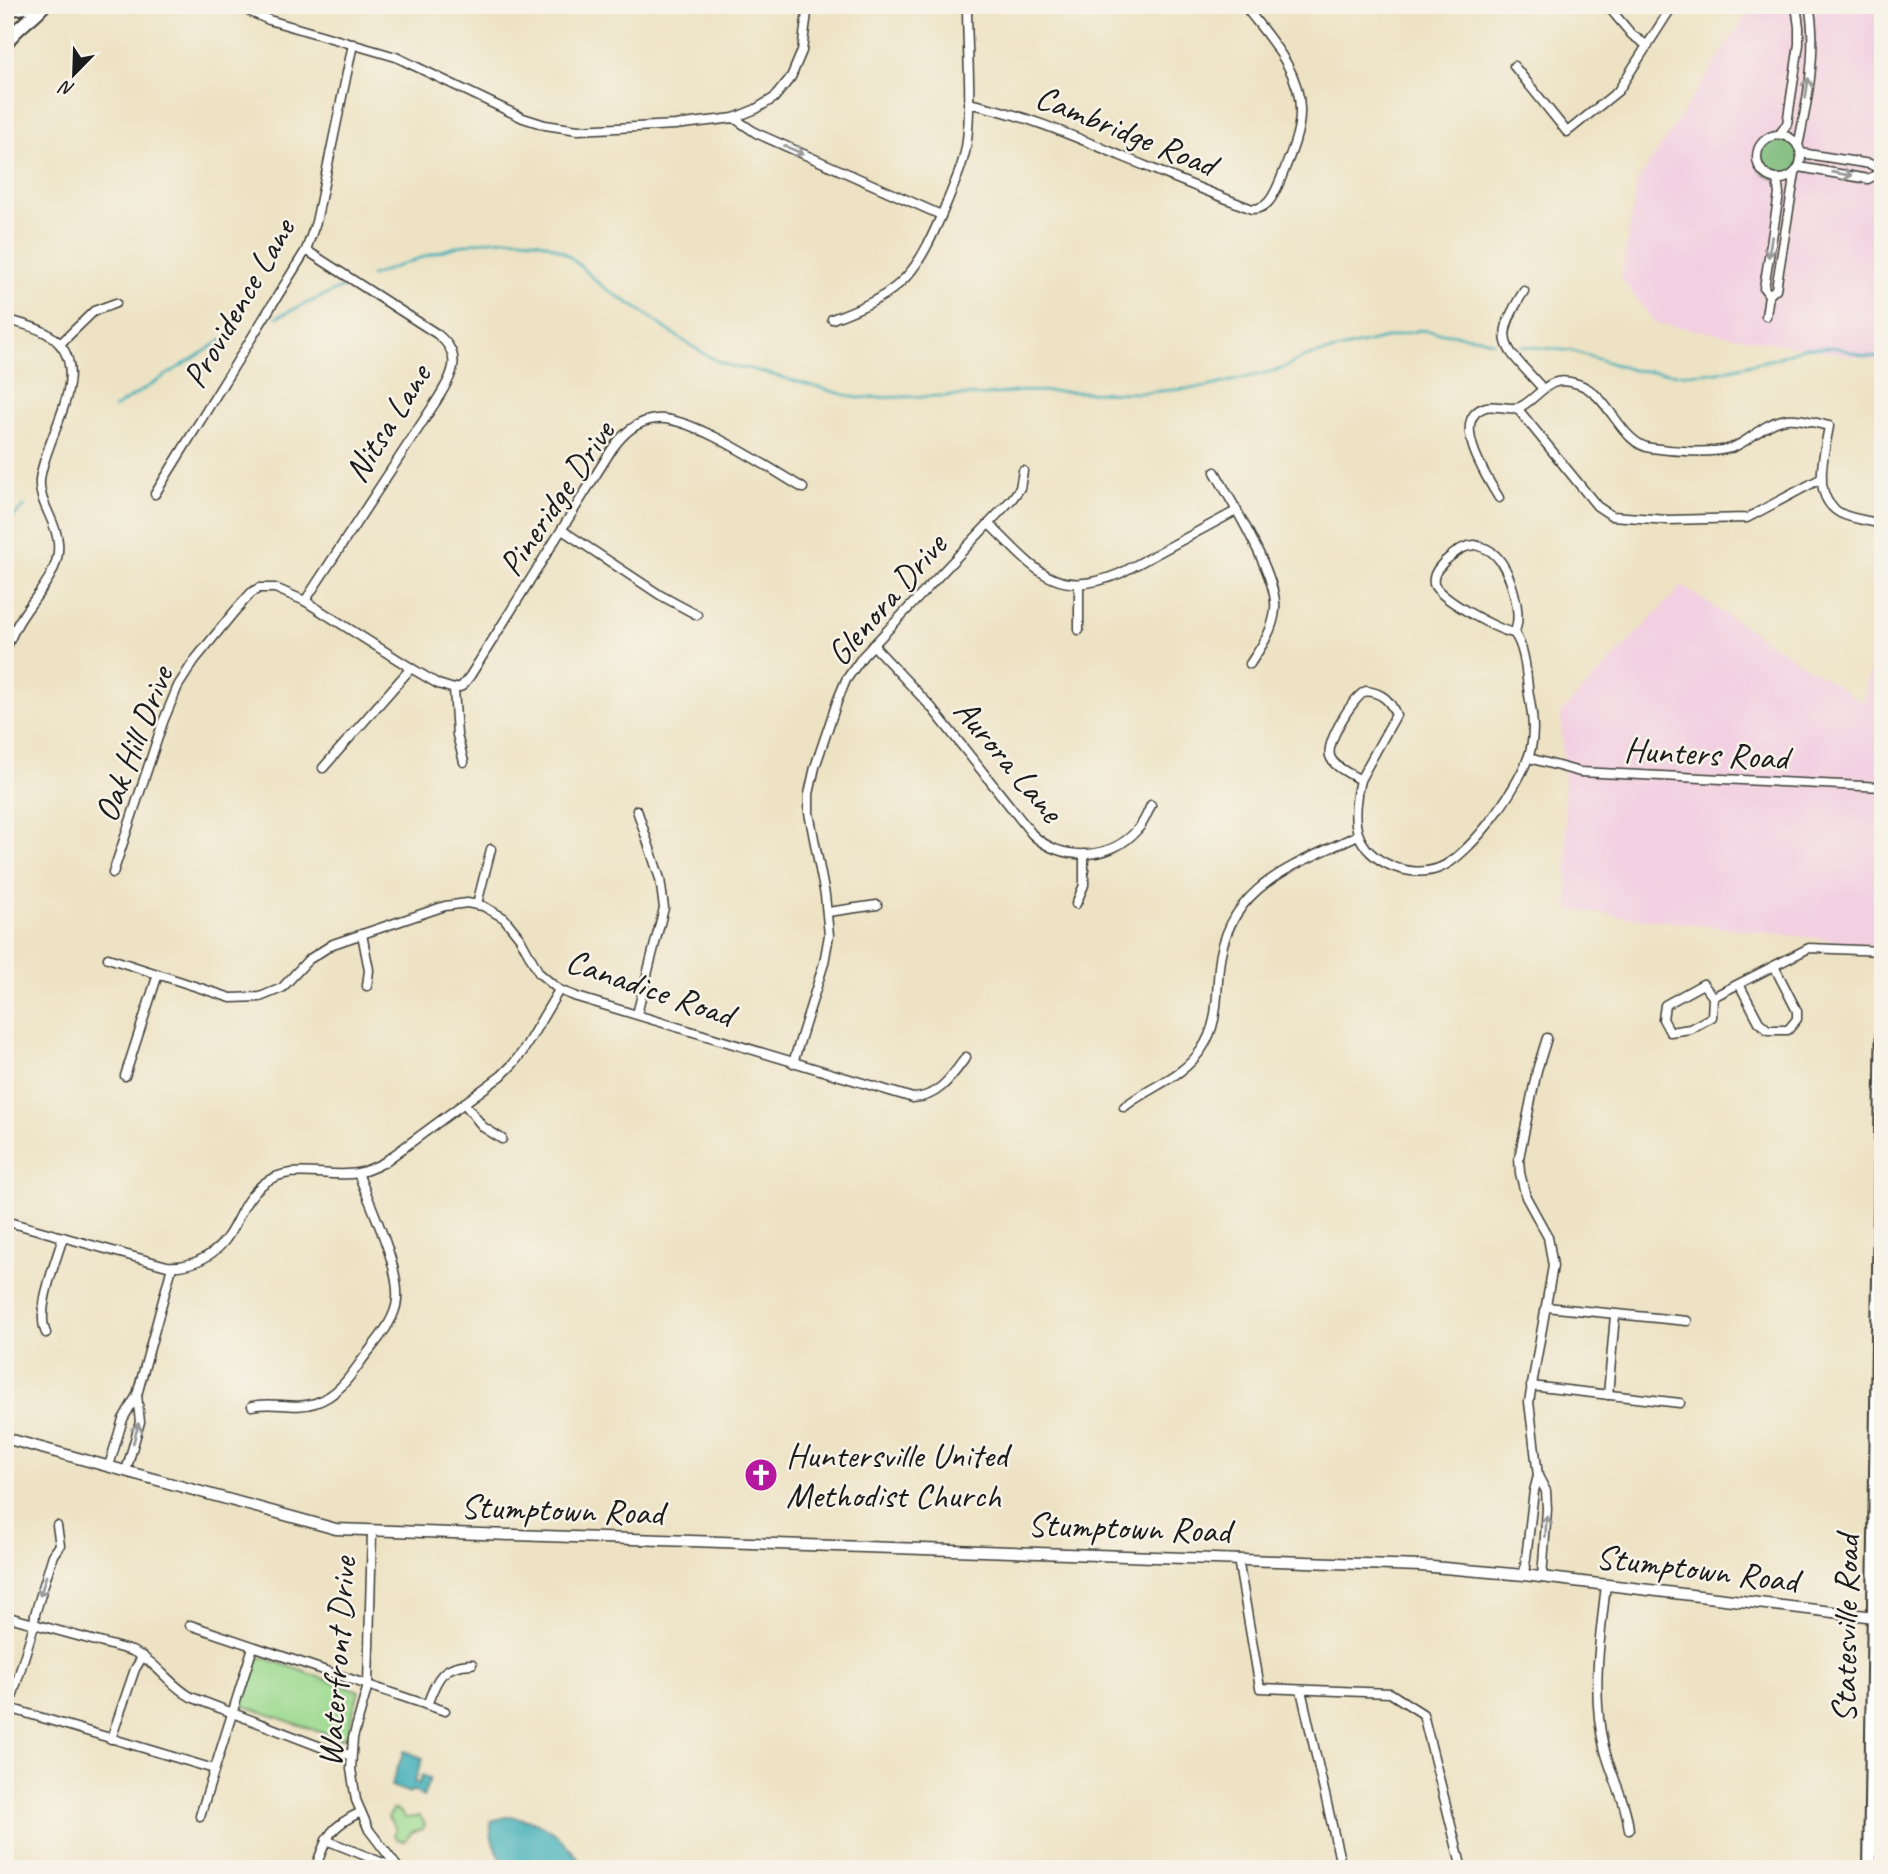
<svg xmlns="http://www.w3.org/2000/svg" width="1888" height="1874" viewBox="0 0 1888 1874" font-family="Caveat,sans-serif">
	<rect width="100%" height="100%" fill="#f7f3e8"/>
	<filter id="ink" filterUnits="userSpaceOnUse"><feTurbulence type="fractalNoise" baseFrequency=".0143" numOctaves="2"/><feDisplacementMap in="SourceGraphic" scale="14" xChannelSelector="R" yChannelSelector="G"/><feConvolveMatrix kernelMatrix="1 2 1 2 8 2 1 2 1" color-interpolation-filters="sRGB"/></filter>
	<filter id="wash" filterUnits="userSpaceOnUse"><feTurbulence type="fractalNoise" baseFrequency=".00686" numOctaves="4" result="noise"/><feDisplacementMap in="SourceGraphic" scale="28" xChannelSelector="R" yChannelSelector="G"/><feGaussianBlur stdDeviation="1.57" result="paint"/><feColorMatrix in="noise" values="0 0 0 0 0 0 0 0 0 0 0 0 0 0 0 0 0 1.4 0 .05"/><feComposite in="paint" operator="in"/></filter>
	<g filter="url(#wash)">
		<rect width="100%" height="100%" fill="#ede2c3"/>
		<g fill="#f2cfe1">
			<polygon points="1753,5 1883,5 1883,361 1655,323 1621,278 1637,183"/>
			<polygon points="1682,586 1863,703 1883,609 1883,946 1569,910 1561,713"/>
		</g>
		<g fill="#9cda90" stroke="#5c7b56" stroke-width="2">
			<polygon points="262,1657 359,1691 347,1735 340,1739 244,1706 243,1703 258,1660"/>
			<polygon points="394,1809 398,1810 406,1818 420,1816 425,1824 423,1829 412,1832 405,1841 397,1839 394,1835 396,1828 388,1817"/>
		</g>
		<circle fill="#7dba7a" stroke="#4c6b4b" stroke-width="2" cx="1779" cy="157" r="22"/>
		<g fill="#3daeb7" stroke="#2c656a" stroke-width="2">
			<polygon points="404,1751 423,1758 414,1782 419,1784 422,1775 430,1778 423,1797 412,1790 410,1793 391,1786"/>
			<path d="M 510,1816 C 548,1823 554,1830 578,1858 L 564,1869 L 508,1869 C 497,1853 489,1841 491,1821 Z"/>
		</g>
		<g fill="none" stroke-linecap="round" stroke-linejoin="round">
			<g stroke="#3daeb7" stroke-width="2.5">
				<path d="M 371,276 C 420,258 478,233 531,240 C 565,245 577,265 601,285 C 614,295 628,302 641,311 C 662,325 722,373 747,368 L 857,398 L 987,395 L 1023,391 L 1138,393 L 1207,387 L 1281,369 L 1305,357 L 1420,330 L 1480,338 L 1493,342"/>
				<polyline points="277,317 343,287"/>
				<polyline points="1522,346 1573,351 1632,370 1684,374 1718,372 1777,358 1803,348 1834,347 1865,356 1883,357"/>
				<polyline points="114,408 224,339"/>
				<polyline points="5,524 25,506"/>
			</g>
		</g>
	</g>
	<g filter="url(#ink)">
		<g fill="none" stroke-linecap="round" stroke-linejoin="round">
			<defs>
				<g id="minor">
					<polyline points="235,5 269,20 396,57 523,118 545,125 578,130 675,125 734,118 756,109 774,98 791,77 802,51 808,5"/>
					<polyline points="1607,5 1632,35 1648,46"/>
					<polyline points="1514,66 1567,132 1618,91 1673,5"/>
					<path d="M 968,103 C 1022,114 1071,135 1121,156 C 1165,174 1208,192 1252,209 C 1269,209 1274,194 1280,181 C 1288,160 1300,135 1300,113 C 1302,71 1267,36 1244,5"/>
					<polyline points="734,118 756,133 941,215"/>
					<polyline points="1779,135 1787,124 1799,44 1799,27 1796,5"/>
					<circle cx="1779" cy="157" r="22"/>
					<path d="M 1798,146 C 1807,104 1818,48 1809,5"/>
					<polyline points="1801,153 1870,164 1883,171"/>
					<polyline points="1799,167 1868,179 1883,171"/>
					<polyline points="1777,179 1779,194 1764,288 1769,295 1776,289 1795,173"/>
					<path d="M 1524,291 C 1490,345 1506,346 1542,388"/>
					<polyline points="1766,316 1769,295"/>
					<path d="M 5,319 C 18,323 34,326 46,333 C 101,364 44,437 40,480 C 38,502 56,520 58,542 C 61,572 37,593 22,617 C 15,627 10,639 5,651"/>
					<path d="M 832,319 C 906,292 917,273 947,202 C 955,182 965,161 967,140 C 972,96 967,50 967,5"/>
					<polyline points="60,344 94,311 116,303"/>
					<polyline points="1517,408 1597,506 1612,516 1668,520 1747,518 1822,478"/>
					<path d="M 1215,472 C 1232,503 1279,578 1275,610 C 1273,631 1261,647 1250,664"/>
					<polyline points="155,494 306,250 316,222 353,44"/>
					<path d="M 1499,498 C 1487,478 1448,418 1486,407 C 1497,404 1512,412 1522,406 C 1543,394 1547,374 1578,384 C 1610,394 1620,444 1651,448 C 1672,451 1711,454 1731,448 C 1749,442 1763,424 1782,420 C 1796,416 1815,423 1829,426 C 1825,452 1810,496 1840,513 C 1851,519 1870,521 1883,524"/>
					<path d="M 989,524 C 1034,567 1054,602 1121,573 L 1236,511"/>
					<polyline points="562,530 660,595 697,615"/>
					<path d="M 1475,545 C 1482,547 1490,549 1495,555 C 1510,569 1524,615 1514,633 C 1499,631 1438,598 1434,584 C 1432,574 1440,566 1446,560 C 1456,552 1462,546 1475,545 Z"/>
					<path d="M 305,601 L 437,400 C 452,375 465,356 437,334 L 306,250"/>
					<polyline points="1079,630 1079,585"/>
					<path d="M 873,645 L 932,708 L 1032,834 C 1060,862 1110,861 1137,830 C 1144,823 1147,814 1151,805"/>
					<path d="M 454,689 L 462,686 L 470,676 L 612,449 C 623,434 636,421 656,419 C 689,414 772,470 803,488"/>
					<polyline points="454,689 457,735 464,762"/>
					<path d="M 1366,691 C 1382,693 1390,700 1396,715 L 1360,780 C 1351,774 1333,767 1330,756 C 1326,742 1353,697 1366,691 Z"/>
					<polyline points="1529,758 1580,772 1883,787"/>
					<polyline points="323,768 411,668"/>
					<path d="M 1360,780 C 1356,795 1353,818 1358,833 C 1368,863 1410,879 1439,868 C 1471,856 1524,781 1531,748 C 1535,730 1532,712 1529,695 C 1526,675 1526,649 1514,633"/>
					<polyline points="637,810 660,879 664,908 637,1014"/>
					<polyline points="113,873 163,722 178,686 194,661 234,612 251,593 259,588 275,588 305,601 411,668 438,684 454,689"/>
					<polyline points="477,904 491,849"/>
					<polyline points="1076,904 1084,885 1084,854"/>
					<polyline points="828,912 877,905"/>
					<polyline points="362,934 369,970 367,986"/>
					<path d="M 108,958 L 231,998 L 260,997 L 282,988 L 308,960 L 333,944 L 445,906 L 467,903 L 483,906 L 504,918 L 520,938 L 539,973 L 559,990 L 577,997 L 913,1098 C 939,1097 952,1076 966,1057"/>
					<polygon points="1703,984 1713,997 1712,1017 1690,1029 1670,1032 1663,1019 1665,1005"/>
					<polyline points="1739,984 1759,1022 1768,1030 1788,1030 1797,1019 1797,1011 1774,966"/>
					<polyline points="1713,997 1809,948 1883,951"/>
					<polyline points="793,1063 824,963 829,935 825,895 809,813 809,794 815,767 838,699 846,680 863,656 1012,499 1020,488 1023,471"/>
					<polyline points="125,1076 158,974"/>
					<polyline points="464,1103 483,1127 502,1139"/>
					<path d="M 1124,1107 C 1150,1086 1181,1079 1201,1050 C 1219,1024 1216,997 1219,967 C 1227,885 1294,866 1358,835"/>
					<path d="M 5,1221 L 167,1266 C 177,1267 188,1265 198,1261 C 240,1242 232,1209 263,1184 C 292,1162 326,1179 358,1173 C 367,1171 375,1167 383,1163 L 501,1076 L 513,1064 L 523,1051 L 559,990"/>
					<polyline points="1546,1307 1687,1321"/>
					<path d="M 46,1333 C 35,1310 56,1262 63,1237"/>
					<polyline points="1531,1386 1680,1403"/>
					<polyline points="1608,1395 1615,1315"/>
					<path d="M 252,1406 C 274,1401 294,1410 315,1403 C 337,1396 349,1378 362,1360 C 374,1344 391,1326 396,1306 C 404,1274 370,1205 358,1173"/>
					<polyline points="109,1466 123,1419 137,1395 172,1267"/>
					<polyline points="126,1471 140,1422 137,1395"/>
					<polyline points="372,1531 368,1685 353,1738 351,1769 356,1800 369,1830 399,1869"/>
					<polyline points="1238,1559 1260,1688 1390,1693 1423,1714 1462,1869"/>
					<polyline points="1524,1575 1534,1491 1538,1476"/>
					<polyline points="1542,1578 1547,1509 1546,1491 1538,1476 1529,1402 1553,1266 1548,1237 1526,1197 1520,1173 1519,1158 1537,1070 1547,1038"/>
					<path d="M 1606,1585 C 1600,1638 1591,1694 1604,1747 C 1611,1776 1626,1800 1629,1830"/>
					<path d="M 5,1616 L 132,1651 C 156,1661 169,1685 191,1697 L 326,1749 L 350,1755"/>
					<polyline points="190,1625 445,1711"/>
					<polyline points="1301,1690 1342,1869"/>
					<path d="M 427,1705 C 437,1679 441,1665 472,1664"/>
					<polyline points="9,1708 214,1769"/>
					<polyline points="5,1721 34,1625 35,1614 53,1555 60,1545 57,1526"/>
					<polyline points="111,1739 135,1669 143,1656"/>
					<polyline points="200,1816 253,1647"/>
					<polyline points="326,1840 398,1869"/>
					<path d="M 315,1869 C 327,1836 329,1827 361,1812"/>
				</g>
				<polyline id="tertiary" points="5,1438 336,1529 1421,1566 1524,1575 1883,1618"/>
				<g id="primary">
					<polyline points="5,10 38,5"/>
					<path d="M 5,45 C 12,31 33,18 44,5"/>
					<polyline points="1870,1869 1883,1012"/>
				</g>
			</defs>
			<use href="#minor" stroke="#3b3a35" stroke-width="11"/>
			<use href="#tertiary" stroke="#3b3a35" stroke-width="13"/>
			<use href="#primary" stroke="#3b3a35" stroke-width="16"/>
			<use href="#minor" stroke="#fff" stroke-width="8"/>
			<use href="#tertiary" stroke="#fff" stroke-width="10"/>
			<use href="#primary" stroke="#fff" stroke-width="12"/>
		</g>
		<defs><path id="oneway-shaft" d="M-6 0H5M1.5-3L5.5 0L1.5 3" fill="none" stroke-width="1.6" stroke-linecap="round" stroke-linejoin="round" transform="scale(1.75)"/></defs>
		<g stroke="#999">
			<use href="#oneway-shaft" transform="translate(1807 88) rotate(-82)"/>
			<use href="#oneway-shaft" transform="translate(794 150) rotate(24)"/>
			<use href="#oneway-shaft" transform="translate(1842 174) rotate(10)"/>
			<use href="#oneway-shaft" transform="translate(1770 247) rotate(99)"/>
			<use href="#oneway-shaft" transform="translate(136 1433) rotate(-75)"/>
			<use href="#oneway-shaft" transform="translate(1546 1526) rotate(-87)"/>
			<use href="#oneway-shaft" transform="translate(43 1586) rotate(107)"/>
		</g>
	</g>
	<defs>
		<symbol id="church-disc" viewBox="-11 -11 22 22"><circle r="9.5" fill="#b5179e" stroke="#f7f3e8"/><path d="M-1.2-6h2.4v3.5h3.3v2.4h-3.3V6h-2.4V-.1h-3.3v-2.4h3.3Z" fill="#fff"/></symbol>
	</defs>
	<g fill-rule="evenodd">
		<use href="#church-disc" x="742" y="1456" width="38" height="38"/>
	</g>
	<g text-anchor="middle" stroke-width="5" stroke-linejoin="round" paint-order="stroke">
		<g font-size="35" fill="#1c1c1c" stroke="#f7f3e8">
			<text transform="translate(1126 130) rotate(22)" y="12">Cambridge Road</text>
			<text transform="translate(238 303) rotate(-60)" y="12">Providence Lane</text>
			<text transform="translate(387 423) rotate(-58)" y="12">Nitsa Lane</text>
			<text transform="translate(556 498) rotate(-56)" y="12">Pineridge Drive</text>
			<text transform="translate(886 599) rotate(-49)" y="12">Glenora Drive</text>
			<text transform="translate(133 744) rotate(-69)" y="12">Oak Hill Drive</text>
			<text transform="translate(1706 753) rotate(3)" y="12">Hunters Road</text>
			<text transform="translate(1009 760) rotate(50)" y="12">Aurora Lane</text>
			<text transform="translate(650 987) rotate(19)" y="12">Canadice Road</text>
			<text transform="translate(562 1509) rotate(2)" y="12">Stumptown Road</text>
			<text transform="translate(1129 1527) rotate(2)" y="12">Stumptown Road</text>
			<text transform="translate(1697 1568) rotate(7)" y="12">Stumptown Road</text>
			<text transform="translate(1845 1629) rotate(-89)" y="12">Statesville Road</text>
			<text transform="translate(336 1662) rotate(-86)" y="12">Waterfront Drive</text>
		</g>
		<g font-size="35" fill="#1c1c1c" stroke="#f7f3e8" text-anchor="start">
			<text x="786" y="1467">Huntersville United<tspan x="786" dy="40">Methodist Church</tspan></text>
		</g>
	</g>
	<rect width="1888" height="1874" fill="none" stroke="#f7f3e8" stroke-width="28"/>
	<g transform="translate(74 74) rotate(203)" stroke="#f7f3e8" stroke-width="5" paint-order="stroke">
	<path d="M0-5L12 26L0 18L-12 26Z" fill="#1c1c1c"/>
	<text y="-10" font-size="19" font-weight="bold" text-anchor="middle" fill="#1c1c1c">N</text>
	</g>
</svg>
